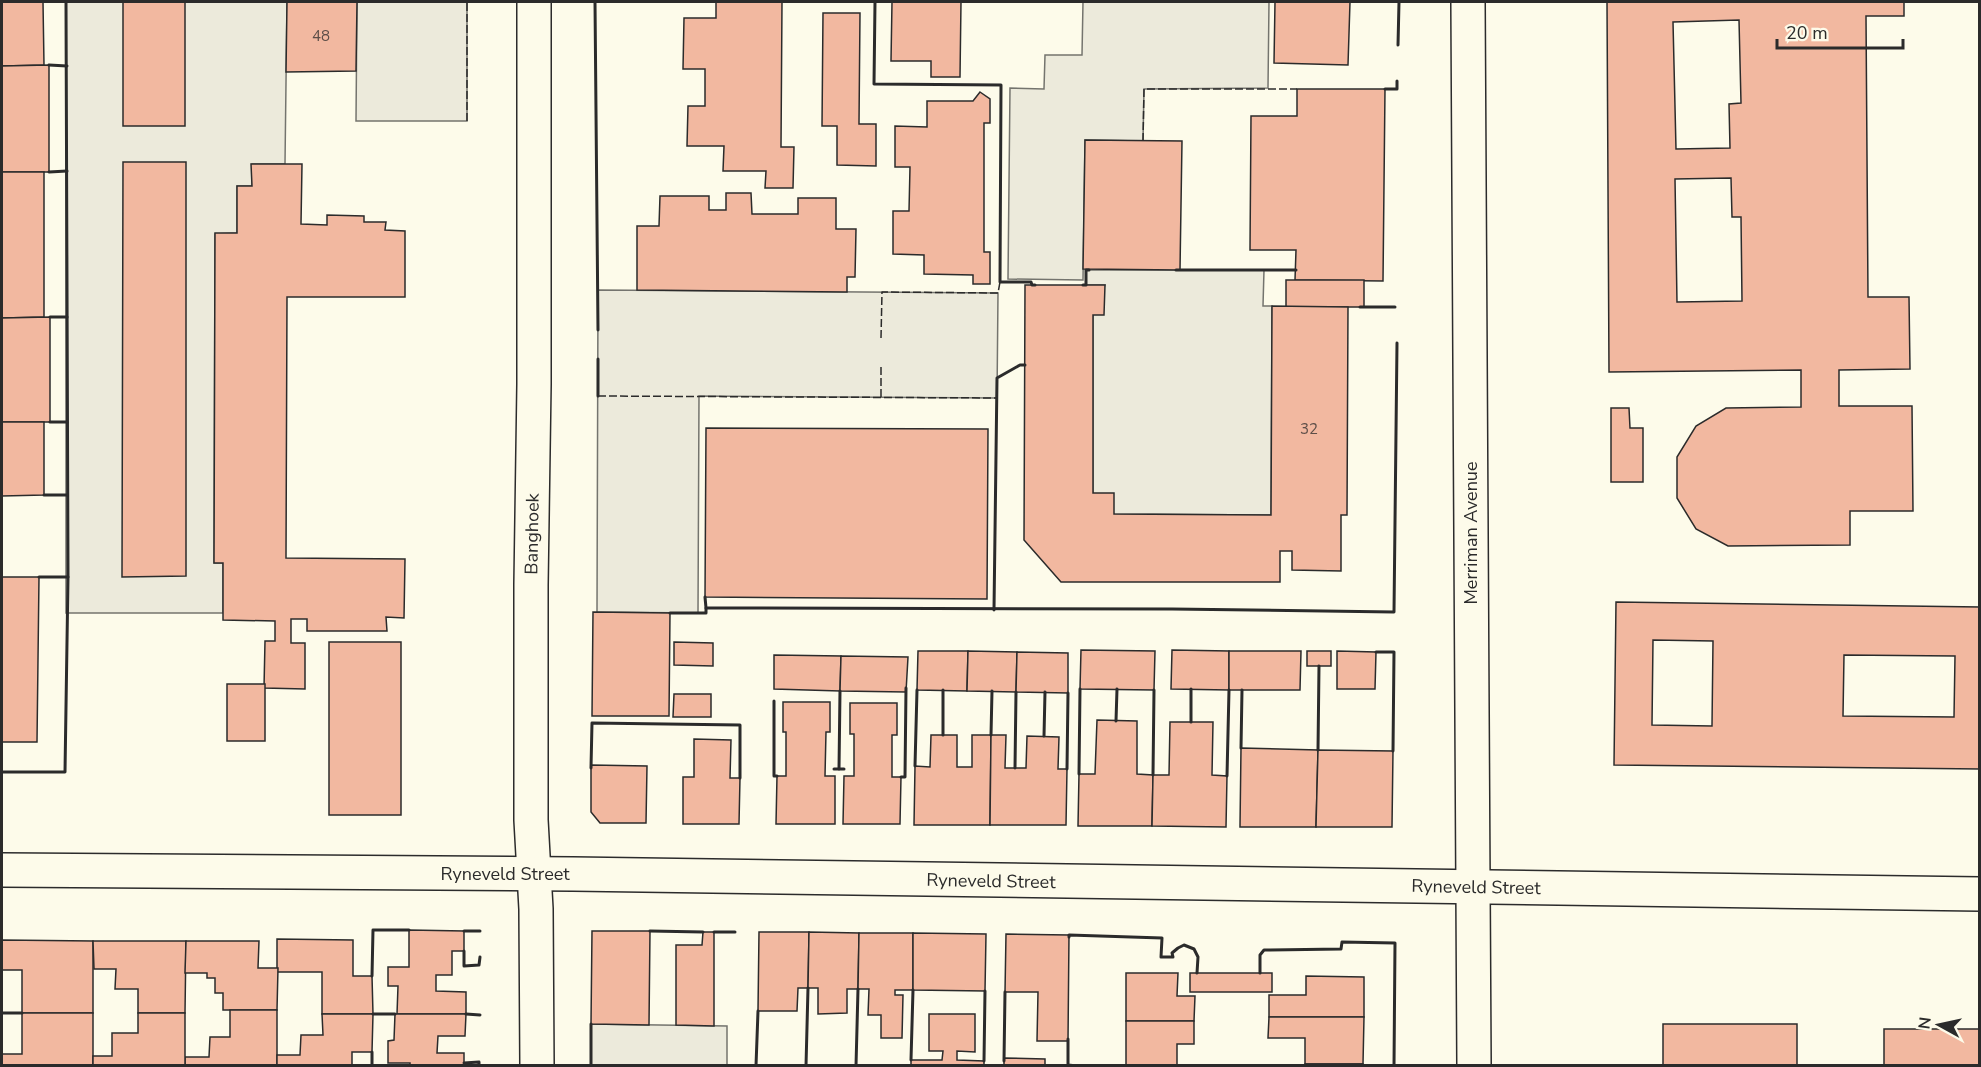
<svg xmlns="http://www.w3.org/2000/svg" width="1981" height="1067" viewBox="0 0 1981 1067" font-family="'Nunito Sans',sans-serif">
	<rect width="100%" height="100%" fill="#fdfbea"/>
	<g fill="#eceadb" stroke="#74746e" stroke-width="1.5">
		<polygon points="66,2 287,2 285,164 252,164 252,186 237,186 237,233 215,234 214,563 223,563 223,613 66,613"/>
		<polygon points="357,2 467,2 467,121 356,121"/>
		<polygon points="1083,2 1269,2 1268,88 1144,89 1143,141 1085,140 1083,280 1008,279 1010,88 1044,89 1045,55 1082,55"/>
		<polygon points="1086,270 1264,270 1263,306 1272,306 1271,515 1114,514 1093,493 1093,315 1105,285 1086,285"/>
		<polygon points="598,290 998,293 997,398 699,396 698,613 597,612"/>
		<polygon points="591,1024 727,1026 727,1065 591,1066"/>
	</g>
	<g fill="#f2b8a0" stroke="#2b2b2b" stroke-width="1.5" fill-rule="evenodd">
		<polygon points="2,2 43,2 44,65 2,66"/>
		<rect x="123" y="2" width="62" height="124"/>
		<polygon points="287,2 357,2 356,71 286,72"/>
		<polygon points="716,2 782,2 781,147 794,147 793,188 765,188 766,171 723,171 724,146 687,146 688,106 705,106 705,69 683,69 684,18 716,18"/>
		<polygon points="892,2 961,2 960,77 931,77 931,61 891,61"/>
		<polygon points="1275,2 1350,2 1348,65 1274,63"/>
		<path d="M 1607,2 L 1904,2 L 1904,16 L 1866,16 L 1868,297 L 1909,297 L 1910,369 L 1839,370 L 1839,406 L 1912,406 L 1913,511 L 1850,511 L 1850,545 L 1728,546 L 1696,529 L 1677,498 L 1677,457 L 1696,426 L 1726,408 L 1801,407 L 1801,370 L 1609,372 ZM 1739,20 L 1741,103 L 1729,104 L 1730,148 L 1676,149 L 1673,22 ZM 1731,178 L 1732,217 L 1741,217 L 1742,301 L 1677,302 L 1675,179 Z"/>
		<polygon points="823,13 860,13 859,124 876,124 876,166 837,165 837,126 822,126"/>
		<polygon points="49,65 49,172 2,172 2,66"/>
		<polygon points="1297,89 1385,89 1383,281 1295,280 1296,250 1250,250 1251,116 1297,116"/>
		<polygon points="980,92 990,99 990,123 984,123 984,252 990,252 990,284 973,284 973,275 924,274 924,255 893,254 893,211 909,211 910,167 895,167 895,126 927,127 927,101 973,101"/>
		<polygon points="1085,140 1182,141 1180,270 1083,269"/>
		<polygon points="123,162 186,162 186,576 122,577"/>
		<polygon points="251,164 302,164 301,224 327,225 327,215 364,216 364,222 386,222 385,230 405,231 405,297 287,297 286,558 405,559 404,618 386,617 387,631 307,631 307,619 291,619 291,643 305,643 305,689 264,688 265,641 275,641 275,621 223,620 223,563 214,563 215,233 237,233 237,186 252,186"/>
		<polygon points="2,172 44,172 44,317 2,318"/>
		<polygon points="726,193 751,193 752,214 798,214 798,198 836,198 836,229 856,229 855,277 847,277 847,292 637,290 637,226 659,226 660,196 709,196 709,210 726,210"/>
		<rect x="1286" y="280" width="78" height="27"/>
		<polygon points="1025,285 1105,285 1104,315 1093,315 1093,493 1114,493 1114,514 1271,515 1272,306 1348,307 1347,515 1341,515 1341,571 1292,570 1292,551 1280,551 1280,582 1061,582 1024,540"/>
		<polygon points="50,317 50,422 2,422 2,318"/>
		<polygon points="1611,408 1629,408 1630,428 1643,428 1643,482 1611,482"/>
		<polygon points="2,422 44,422 44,495 2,496"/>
		<polygon points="706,428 988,429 987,599 705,597"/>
		<polygon points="2,577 39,577 37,742 2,742"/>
		<path d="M 1616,602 L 1980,607 L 1980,769 L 1614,765 ZM 1653,640 L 1713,641 L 1712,726 L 1652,725 ZM 1844,655 L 1955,656 L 1954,717 L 1843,716 Z"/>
		<polygon points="593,612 670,613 669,716 592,716"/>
		<rect x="329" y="642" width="72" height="173"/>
		<polygon points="674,642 713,643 713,666 674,665"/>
		<polygon points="1081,650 1155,651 1154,690 1080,689"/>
		<polygon points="1172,650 1229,651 1229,690 1171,689"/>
		<polygon points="918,651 968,651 967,691 917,690"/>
		<polygon points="968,651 1017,652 1016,692 967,691"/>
		<polygon points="1229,651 1301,651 1300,690 1229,690"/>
		<rect x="1307" y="651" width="24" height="15"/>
		<polygon points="1337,651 1376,652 1375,689 1337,689"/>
		<polygon points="1017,652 1068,653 1068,693 1016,692"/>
		<polygon points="774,655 841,656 840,691 774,689"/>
		<polygon points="841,656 908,657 906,692 840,691"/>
		<rect x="227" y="684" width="38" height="57"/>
		<polygon points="674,694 711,694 711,717 673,717"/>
		<polygon points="783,702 830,702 830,732 826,732 825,776 835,776 835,824 776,824 777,776 786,776 786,732 783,732"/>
		<polygon points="850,703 897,703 897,735 892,735 892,777 901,777 900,824 843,824 844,776 854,776 854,734 850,734"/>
		<polygon points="1097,720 1137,721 1137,774 1153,775 1152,826 1078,826 1079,774 1095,774"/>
		<polygon points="1170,722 1213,722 1212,775 1227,776 1226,827 1152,826 1153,775 1169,775"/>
		<polygon points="931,735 957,735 957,767 972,767 972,735 991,735 990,825 914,825 915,766 930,767"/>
		<polygon points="991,735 1006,735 1005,768 1026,768 1027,736 1059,737 1058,769 1067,769 1066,825 990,825"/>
		<polygon points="694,739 731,740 730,778 740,778 739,824 683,824 683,777 694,777"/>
		<polygon points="1241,748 1318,750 1316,827 1240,827"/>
		<polygon points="1318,750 1393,751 1392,827 1316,827"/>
		<polygon points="591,765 647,766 646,823 600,823 591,812"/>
		<polygon points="409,930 464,931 464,951 452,951 452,975 436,975 436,991 466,992 466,1014 397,1014 398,986 388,986 388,967 409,967"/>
		<polygon points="592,931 650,931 649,1025 591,1024"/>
		<polygon points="703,932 714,932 714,1026 676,1025 676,945 702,945"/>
		<polygon points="759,932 809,932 808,988 798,988 797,1011 758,1011"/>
		<polygon points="809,932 859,933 858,989 847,989 847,1013 818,1014 818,988 808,988"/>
		<polygon points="859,933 913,933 913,990 895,990 895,995 903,995 902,1038 881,1038 881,1015 868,1015 869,989 858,989"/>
		<polygon points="913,933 986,934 985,991 913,990"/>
		<polygon points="1006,934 1069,935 1068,1041 1037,1041 1038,992 1005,992"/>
		<polygon points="277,939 353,940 353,976 372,976 373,1014 322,1014 322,972 277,972"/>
		<polygon points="2,940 93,941 93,1013 22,1013 22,970 2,970"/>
		<polygon points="93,941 186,941 185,1013 138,1013 138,989 115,989 116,969 94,969"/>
		<polygon points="186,941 259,941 258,968 278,968 277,1010 223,1010 223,993 215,993 215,978 207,978 207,973 185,973"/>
		<polygon points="1126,973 1178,973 1177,996 1195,996 1194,1021 1126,1021"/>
		<rect x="1190" y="973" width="82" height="19"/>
		<polygon points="1306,976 1364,977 1364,1017 1269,1017 1269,995 1306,995"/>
		<polygon points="230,1010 277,1010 277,1066 185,1066 185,1057 209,1057 210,1037 230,1037"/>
		<polygon points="22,1013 93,1013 93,1066 2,1066 2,1054 22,1054"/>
		<polygon points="138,1013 185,1013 185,1066 93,1066 93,1056 112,1056 112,1033 138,1033"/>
		<polygon points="322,1014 373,1014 372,1052 352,1052 352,1066 277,1066 277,1055 300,1055 301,1035 323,1035"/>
		<polygon points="395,1014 466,1014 465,1036 438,1036 437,1053 464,1053 464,1066 410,1066 410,1063 388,1063 388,1041 394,1040"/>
		<polygon points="929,1014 975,1014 975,1052 957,1051 957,1060 984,1061 984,1066 911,1066 911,1060 942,1060 943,1051 929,1051"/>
		<polygon points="1269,1017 1364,1017 1363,1064 1305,1064 1305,1038 1268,1038"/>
		<polygon points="1126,1021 1194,1021 1194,1044 1177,1044 1177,1066 1126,1066"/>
		<rect x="1663" y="1024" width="134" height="42"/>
		<rect x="1884" y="1029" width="96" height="37"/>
		<polygon points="1004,1058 1045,1059 1045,1066 1004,1066"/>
		<rect x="1305" y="1064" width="58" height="2"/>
	</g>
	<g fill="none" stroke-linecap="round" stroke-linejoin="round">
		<defs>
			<g id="street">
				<polyline points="534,2 534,384 531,585 531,820 536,909 537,1066"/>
				<polyline points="2,870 573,874 1980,894"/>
			</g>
			<polyline id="secondary" points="1468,2 1474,1066"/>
		</defs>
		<use href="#street" stroke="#2b2b2b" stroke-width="36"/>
		<use href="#secondary" stroke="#2b2b2b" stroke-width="36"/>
		<use href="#street" stroke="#fdfbea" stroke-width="33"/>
		<use href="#secondary" stroke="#fdfbea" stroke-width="33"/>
		<g stroke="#2b2b2b" stroke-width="1.5" stroke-dasharray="8 3" stroke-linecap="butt">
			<polyline points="467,121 467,2"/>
			<polyline points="1143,141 1144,89 1297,89"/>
			<polyline points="881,338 882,292 998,293 1000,282"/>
			<polyline points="598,396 997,398"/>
			<polyline points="881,397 881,365"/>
		</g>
		<g stroke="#2b2b2b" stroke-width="3">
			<polyline points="66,2 68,577"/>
			<polyline points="595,2 598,330"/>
			<polyline points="875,2 874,84 1001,85 1000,282 1031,282 1032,285 1035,285"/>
			<polyline points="1398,45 1399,2"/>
			<polyline points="49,65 67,66"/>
			<polyline points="1385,89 1397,89 1397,81"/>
			<polyline points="49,172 67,171"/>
			<polyline points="1176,270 1296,270"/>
			<polyline points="1083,285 1086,285 1086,270 1089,270"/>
			<polyline points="1360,307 1395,307"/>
			<polyline points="50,317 67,317"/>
			<polyline points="598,396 598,359"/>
			<polyline points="50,422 67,422"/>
			<polyline points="44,495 67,495"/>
			<polyline points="705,597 706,608 1172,609 1394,612 1397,343"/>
			<polyline points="994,610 997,378 1020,365 1025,365"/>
			<polyline points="670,613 706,613 706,608"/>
			<polyline points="1376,652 1394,652 1393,751"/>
			<polyline points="774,701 774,776 777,776"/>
			<polyline points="1116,721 1117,689"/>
			<polyline points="1191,722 1191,689"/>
			<polyline points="943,735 943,690"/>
			<polyline points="991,735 992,691"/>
			<polyline points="1044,736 1045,692"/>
			<polyline points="1241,748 1242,690"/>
			<polyline points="1318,750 1319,666"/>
			<polyline points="915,766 917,690"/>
			<polyline points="591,768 592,723 740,725 740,778"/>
			<polyline points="1015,768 1016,692"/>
			<polyline points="834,769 844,769"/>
			<polyline points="839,769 840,691"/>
			<polyline points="1067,769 1068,693"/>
			<polyline points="2,772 65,772 68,577 39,577"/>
			<polyline points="1079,774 1080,689"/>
			<polyline points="1153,775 1154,690"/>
			<polyline points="1227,776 1229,690"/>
			<polyline points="901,777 905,777 906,688"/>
			<polyline points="464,931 480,931"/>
			<polyline points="650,931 703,932"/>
			<polyline points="714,932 735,932"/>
			<polyline points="1069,937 1069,935 1162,938 1161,957 1173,957 1172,953 1178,948 1184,945 1194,949 1198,957 1197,973"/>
			<polyline points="464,951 464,966 479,965 480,957"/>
			<polyline points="1260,973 1260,955 1264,950 1341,949 1342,942 1395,943 1394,1066"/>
			<polyline points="372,976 373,930 409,930"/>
			<polyline points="2,1013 22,1013"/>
			<polyline points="373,1014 395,1014"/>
			<polyline points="466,1014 480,1015"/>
			<polyline points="1068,1039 1068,1065 1077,1066"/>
			<polyline points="911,1060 913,990"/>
			<polyline points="984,1061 985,991"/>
			<polyline points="1004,1061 1005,992"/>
			<polyline points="464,1063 479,1062 479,1066"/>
			<polyline points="372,1066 372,1052"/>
			<polyline points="591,1066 591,1024"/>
			<polyline points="756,1066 758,1011"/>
			<polyline points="806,1066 808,988"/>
			<polyline points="856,1066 858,989"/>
		</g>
	</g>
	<g text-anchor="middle" stroke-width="4.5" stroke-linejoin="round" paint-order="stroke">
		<g font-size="15" fill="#5d4e48">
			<text x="321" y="41">48</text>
			<text x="1309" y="434">32</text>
		</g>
		<g font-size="18" fill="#2b2b2b" stroke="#fdfbea">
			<text transform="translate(1471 533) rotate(-90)" y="6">Merriman Avenue</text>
			<text transform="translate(532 534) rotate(-89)" y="6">Banghoek</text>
			<text x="505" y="880">Ryneveld Street</text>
			<text transform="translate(991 881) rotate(1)" y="6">Ryneveld Street</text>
			<text transform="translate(1476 887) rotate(1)" y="6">Ryneveld Street</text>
		</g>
	</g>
	<rect width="1981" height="1067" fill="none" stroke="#2b2b2b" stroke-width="6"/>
	<g transform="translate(1939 1025) rotate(278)" stroke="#fdfbea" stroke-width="4.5" paint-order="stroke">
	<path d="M0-4.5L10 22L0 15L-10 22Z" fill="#2b2b2b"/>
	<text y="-9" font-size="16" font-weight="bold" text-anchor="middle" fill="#2b2b2b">N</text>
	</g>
	<path d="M1777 39v9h126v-9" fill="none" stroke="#2b2b2b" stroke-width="3"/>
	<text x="1786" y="39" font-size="18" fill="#2b2b2b" stroke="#fdfbea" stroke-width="4.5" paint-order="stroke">20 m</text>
</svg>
